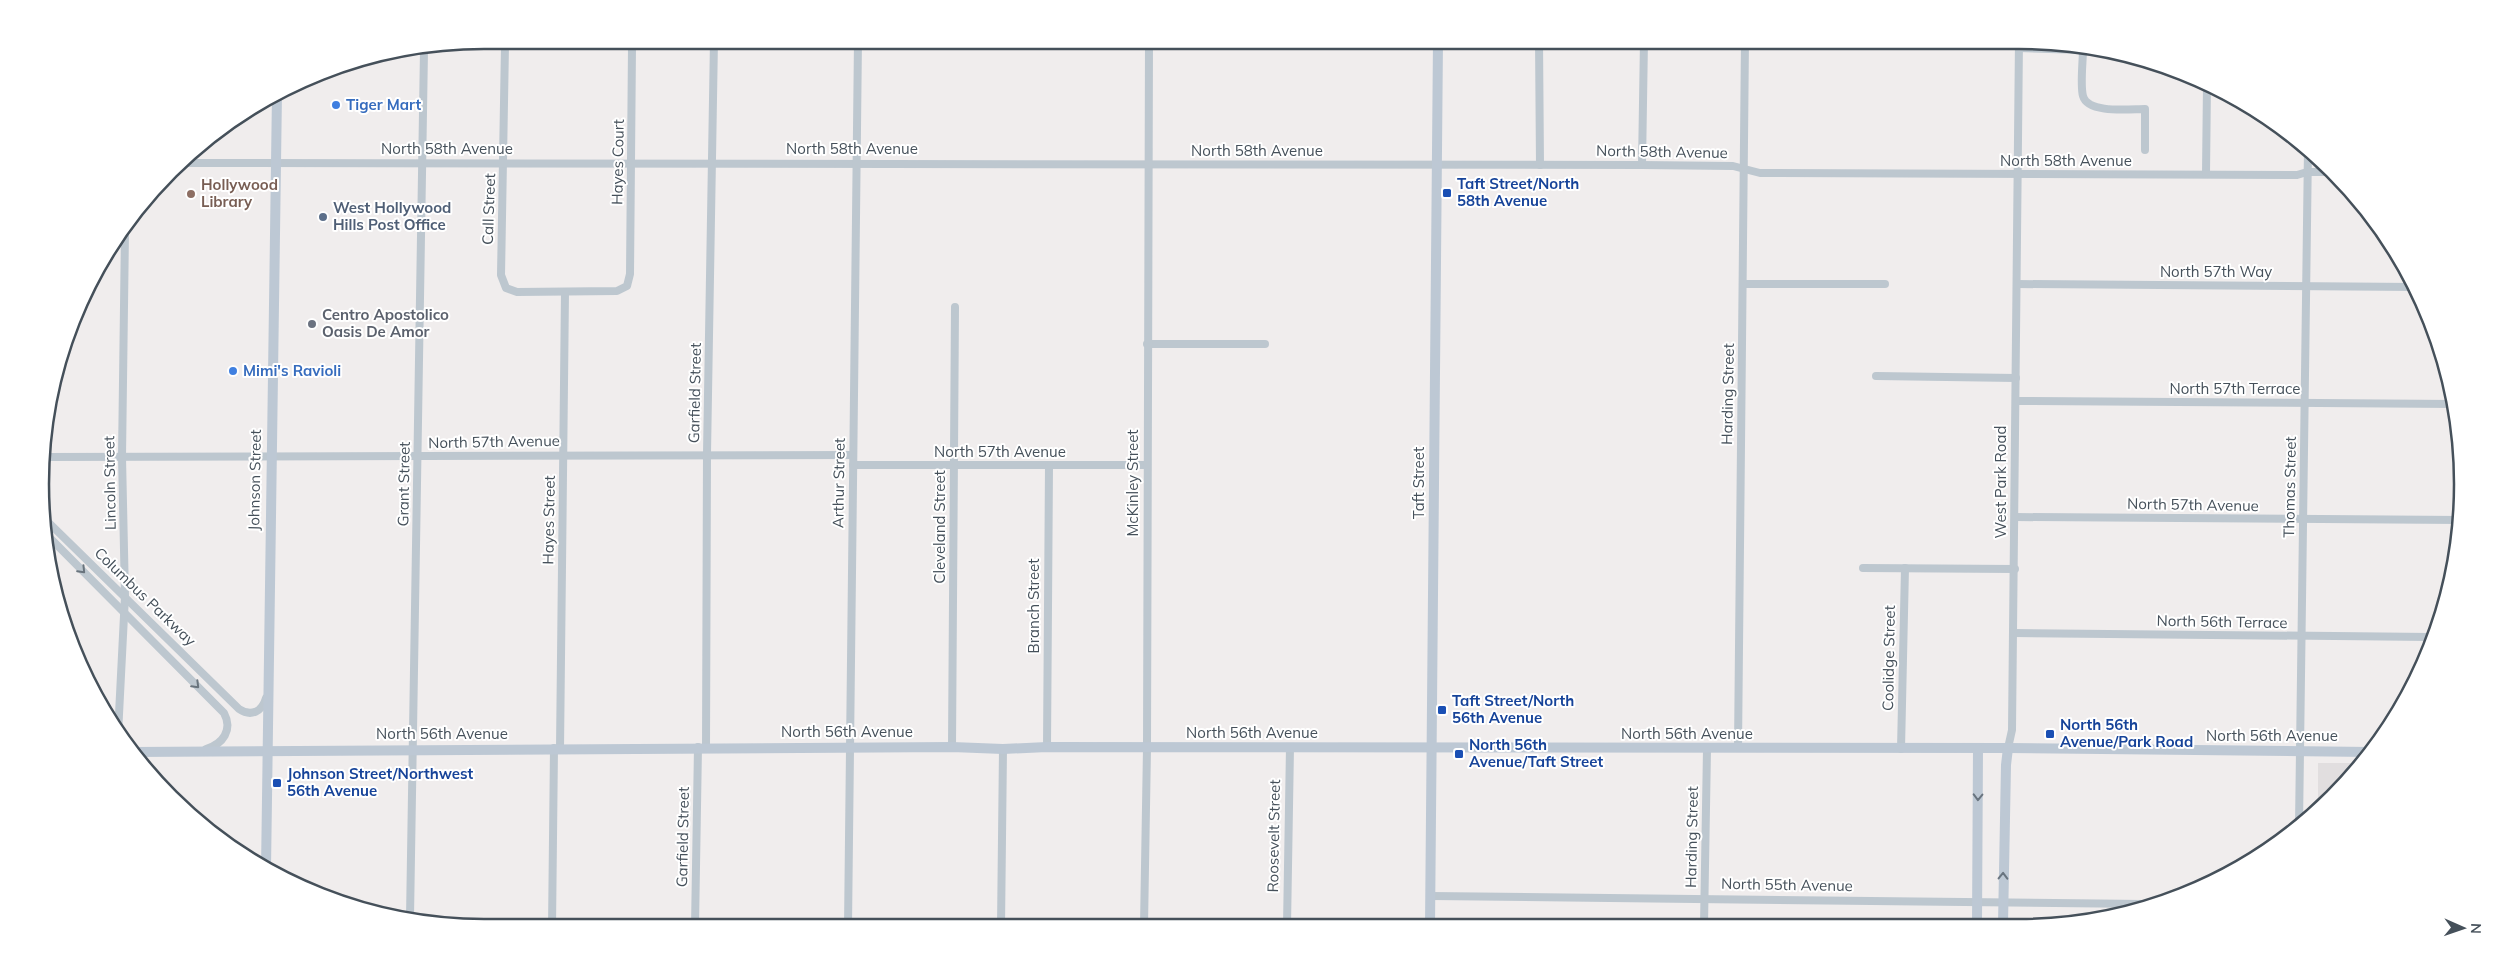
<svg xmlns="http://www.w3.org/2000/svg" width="2503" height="968" viewBox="0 0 2503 968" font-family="Mulish,sans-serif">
	<rect width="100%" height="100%" fill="#f0eded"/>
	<polygon fill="#e1dedf" points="2318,763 2360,763 2318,811"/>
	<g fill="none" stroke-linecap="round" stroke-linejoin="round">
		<g stroke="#bdc7cf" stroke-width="8">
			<polyline points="507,40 505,45 501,275 506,288 517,292 617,291 627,286 630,274 632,46 629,40"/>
			<polyline points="1539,40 1540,165"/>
			<polyline points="2019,48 2083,50"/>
			<path d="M 2083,49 C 2083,61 2080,85 2083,96 C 2088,114 2130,109 2145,109 L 2145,150"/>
			<polyline points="181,163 1642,165 1733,166 1760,173 2297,175 2307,172 2332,172"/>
			<polyline points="1642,165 1644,40"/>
			<polyline points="2206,174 2207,83"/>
			<polyline points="1743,284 1885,284"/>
			<polyline points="2017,284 2415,287"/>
			<polyline points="1147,344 1265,344"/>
			<polyline points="1876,376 2016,378"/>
			<polyline points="2016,401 2454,404"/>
			<polyline points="45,457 853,455"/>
			<polyline points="853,465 1146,465"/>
			<polyline points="2015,517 2461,520"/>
			<path d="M 47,521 L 239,709 C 251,717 262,712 266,698"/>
			<path d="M 47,535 L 224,713 C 233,730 223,744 206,749"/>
			<polyline points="1863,568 2015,569"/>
			<polyline points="2014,633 2431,637"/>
			<polyline points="118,734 125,596 122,457 125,231"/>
			<polyline points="706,747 707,454 714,40"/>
			<polyline points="952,747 955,307"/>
			<polyline points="1047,747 1049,466"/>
			<polyline points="1738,748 1745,40"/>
			<polyline points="2008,748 2012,730 2019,40"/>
			<polyline points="560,749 565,292"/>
			<polyline points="1901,749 1905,568"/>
			<polyline points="2299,826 2308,149"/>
			<polyline points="1431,896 2144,904"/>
			<polyline points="410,918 424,50"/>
			<polyline points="1704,925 1707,749"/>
			<polyline points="1144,926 1147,748 1149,40"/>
			<polyline points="1287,926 1290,747"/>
			<polyline points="695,927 698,747"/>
			<polyline points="848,927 858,40"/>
			<polyline points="1001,927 1003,749"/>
			<polyline points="552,928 554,748"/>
		</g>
		<g stroke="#bdc8d4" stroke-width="10">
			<polyline points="134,752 952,747 1003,749 1047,747 2008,748 2370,752"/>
			<polyline points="266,869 277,93"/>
			<polyline points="1977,924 1978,749"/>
			<polyline points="2003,924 2006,765 2008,748"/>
			<polyline points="1430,926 1438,40"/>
		</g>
	</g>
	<defs><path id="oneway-chevron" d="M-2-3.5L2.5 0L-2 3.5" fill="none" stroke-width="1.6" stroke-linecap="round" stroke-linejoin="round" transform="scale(1.25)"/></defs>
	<g stroke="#69747d">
		<use href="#oneway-chevron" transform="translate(82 570) rotate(46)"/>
		<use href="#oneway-chevron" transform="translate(196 685) rotate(45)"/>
	</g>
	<g stroke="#69747f">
		<use href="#oneway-chevron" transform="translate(1978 797) rotate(91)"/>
		<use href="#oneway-chevron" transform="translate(2003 876) rotate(-89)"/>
	</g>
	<g fill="#3f7fe0" stroke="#fff" stroke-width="2">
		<circle cx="336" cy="105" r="5"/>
		<circle cx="233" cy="371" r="5"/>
	</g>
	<g fill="#1a4fb4" stroke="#fff" stroke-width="2">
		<rect x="1442" y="188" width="10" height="10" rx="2.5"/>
		<rect x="1437" y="705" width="10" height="10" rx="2.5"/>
		<rect x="2045" y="729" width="10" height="10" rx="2.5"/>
		<rect x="1454" y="749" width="10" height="10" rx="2.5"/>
		<rect x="272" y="778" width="10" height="10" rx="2.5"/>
	</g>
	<circle fill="#8d6e63" stroke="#fff" stroke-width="2" cx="191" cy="194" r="5"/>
	<circle fill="#5c6f8a" stroke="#fff" stroke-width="2" cx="323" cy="217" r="5"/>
	<circle fill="#6b7280" stroke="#fff" stroke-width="2" cx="312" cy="324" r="5"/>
	<g text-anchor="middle" stroke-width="4" stroke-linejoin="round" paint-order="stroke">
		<g font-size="15" font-weight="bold" fill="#366cbe" stroke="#fff" text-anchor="start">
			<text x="346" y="110">Tiger Mart</text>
			<text x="243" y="376">Mimi's Ravioli</text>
		</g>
		<g font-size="15" fill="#45505a" stroke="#fff">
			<text x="447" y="154">North 58th Avenue</text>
			<text x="852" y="154">North 58th Avenue</text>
			<text x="1257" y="156">North 58th Avenue</text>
			<text transform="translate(1662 152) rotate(1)" y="5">North 58th Avenue</text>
			<text x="2066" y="166">North 58th Avenue</text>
			<text transform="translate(618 162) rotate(-89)" y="5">Hayes Court</text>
			<text transform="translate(489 209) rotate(-88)" y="5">Call Street</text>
			<text x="2216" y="277">North 57th Way</text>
			<text x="2235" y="394">North 57th Terrace</text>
			<text transform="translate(695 393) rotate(-89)" y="5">Garfield Street</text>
			<text transform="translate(1728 394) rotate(-89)" y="5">Harding Street</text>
			<text transform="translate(494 442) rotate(-1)" y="5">North 57th Avenue</text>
			<text x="1000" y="457">North 57th Avenue</text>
			<text transform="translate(255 480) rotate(-89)" y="5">Johnson Street</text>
			<text transform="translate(2001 482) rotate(-90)" y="5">West Park Road</text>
			<text transform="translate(110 483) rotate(-91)" y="5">Lincoln Street</text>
			<text transform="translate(839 483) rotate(-89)" y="5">Arthur Street</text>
			<text transform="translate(1133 483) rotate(-90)" y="5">McKinley Street</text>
			<text transform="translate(1419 483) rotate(-90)" y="5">Taft Street</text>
			<text transform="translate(404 484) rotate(-89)" y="5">Grant Street</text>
			<text transform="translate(2290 487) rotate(-89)" y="5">Thomas Street</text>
			<text transform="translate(2193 505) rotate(1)" y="5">North 57th Avenue</text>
			<text transform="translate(549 520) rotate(-89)" y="5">Hayes Street</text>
			<text transform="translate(940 527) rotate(-90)" y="5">Cleveland Street</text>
			<text transform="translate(145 597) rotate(44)" y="5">Columbus Parkway</text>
			<text transform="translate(1034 606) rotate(-90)" y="5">Branch Street</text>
			<text transform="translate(2222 622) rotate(1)" y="5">North 56th Terrace</text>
			<text transform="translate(1889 658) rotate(-89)" y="5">Coolidge Street</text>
			<text x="847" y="737">North 56th Avenue</text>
			<text x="1252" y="738">North 56th Avenue</text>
			<text x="442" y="739">North 56th Avenue</text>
			<text x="1687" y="739">North 56th Avenue</text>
			<text x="2272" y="741">North 56th Avenue</text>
			<text transform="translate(1274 836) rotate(-89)" y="5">Roosevelt Street</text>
			<text transform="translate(683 837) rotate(-89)" y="5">Garfield Street</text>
			<text transform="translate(1692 837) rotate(-89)" y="5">Harding Street</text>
			<text transform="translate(1787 885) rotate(1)" y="5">North 55th Avenue</text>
		</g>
		<g font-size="15" font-weight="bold" fill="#164399" stroke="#fff" text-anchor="start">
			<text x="1457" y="189">Taft Street/North<tspan x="1457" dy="17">58th Avenue</tspan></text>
			<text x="1452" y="706">Taft Street/North<tspan x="1452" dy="17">56th Avenue</tspan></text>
			<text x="2060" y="730">North 56th<tspan x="2060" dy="17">Avenue/Park Road</tspan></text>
			<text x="1469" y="750">North 56th<tspan x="1469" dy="17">Avenue/Taft Street</tspan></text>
			<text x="287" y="779">Johnson Street/Northwest<tspan x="287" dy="17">56th Avenue</tspan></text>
		</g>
		<g font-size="15" font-weight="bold" fill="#785e54" stroke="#fff" text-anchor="start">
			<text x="201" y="190">Hollywood<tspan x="201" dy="17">Library</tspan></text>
		</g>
		<g font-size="15" font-weight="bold" fill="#4e5e75" stroke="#fff" text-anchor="start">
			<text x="333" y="213">West Hollywood<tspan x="333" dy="17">Hills Post Office</tspan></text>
		</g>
		<g font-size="15" font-weight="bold" fill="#5b616d" stroke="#fff" text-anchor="start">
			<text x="322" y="320">Centro Apostolico<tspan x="322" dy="17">Oasis De Amor</tspan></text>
		</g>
	</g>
	<path d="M0 0H2503V968H0ZM484 49H2019A435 435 0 0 1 2454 484V484A435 435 0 0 1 2019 919H484A435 435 0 0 1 49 484V484A435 435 0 0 1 484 49Z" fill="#fff" fill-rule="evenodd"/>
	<path fill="none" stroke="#45505a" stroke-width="2.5" d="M484 49H2019A435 435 0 0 1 2454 484V484A435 435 0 0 1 2019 919H484A435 435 0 0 1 49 484V484A435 435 0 0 1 484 49Z"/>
	<g transform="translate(2463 928) rotate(92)" stroke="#ffffff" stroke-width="4" paint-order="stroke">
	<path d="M0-4L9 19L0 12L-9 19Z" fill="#45505a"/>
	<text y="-8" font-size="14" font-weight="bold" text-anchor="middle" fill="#45505a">N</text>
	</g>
</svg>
